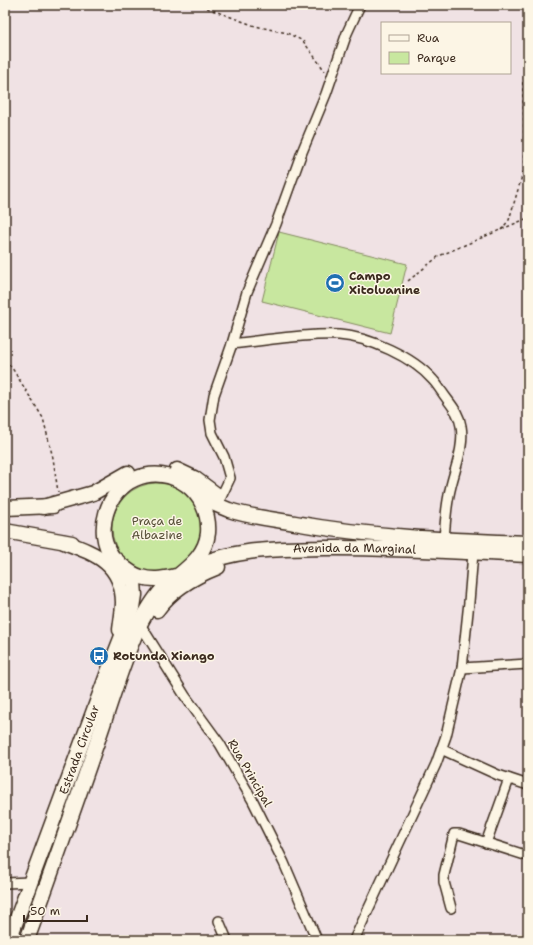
<svg xmlns="http://www.w3.org/2000/svg" width="533" height="945" viewBox="0 0 533 945" font-family="'Shantell Sans',sans-serif">
	<rect width="100%" height="100%" fill="#f0e2e4"/>
	<filter id="ink" filterUnits="userSpaceOnUse"><feTurbulence type="fractalNoise" baseFrequency=".025" numOctaves="2"/><feDisplacementMap in="SourceGraphic" scale="8" xChannelSelector="R" yChannelSelector="G"/><feConvolveMatrix kernelMatrix="1 2 1 2 8 2 1 2 1" color-interpolation-filters="sRGB"/></filter>
	<g filter="url(#ink)">
		<g fill="#c8e79f" stroke="#82885e">
			<polygon points="279,232 407,264 390,333 262,301"/>
			<circle cx="157" cy="528" r="45"/>
		</g>
		<g fill="none" stroke-linecap="round" stroke-linejoin="round">
			<defs>
				<g id="street">
					<path d="M 232,344 C 256,341 279,338 302,336 C 314,335 327,334 339,335 C 369,337 413,357 433,380 C 437,384 439,388 442,392 C 450,404 459,412 461,426 C 465,449 453,472 449,495 C 446,509 445,525 444,540"/>
					<polyline points="221,497 230,478 224,457 212,433 210,420 214,395 232,344 247,292 276,224 302,152 326,94 347,33 360,5"/>
					<polyline points="143,629 185,696 220,744 253,801 284,863 317,940"/>
					<polyline points="462,668 528,664"/>
					<polyline points="441,749 498,775 528,785"/>
					<polyline points="486,843 509,779"/>
					<polyline points="5,883 31,882"/>
					<polyline points="451,908 444,882 444,875 454,834 459,834 528,856"/>
					<polyline points="219,921 227,940"/>
					<polyline points="354,940 436,764 446,736 462,668 469,602 473,553"/>
				</g>
				<g id="primary">
					<polyline points="177,470 194,478 217,495"/>
					<path d="M 197,493 C 207,500 218,506 229,510 C 250,517 273,519 295,523 C 372,537 450,540 528,543"/>
					<polyline points="43,507 93,493 128,473"/>
					<polyline points="5,508 53,506"/>
					<polyline points="5,531 72,543"/>
					<path d="M 64,542 C 96,554 122,563 123,602 C 123,611 121,621 120,630"/>
					<path id="s1" d="M 190,568 C 237,548 275,549 324,548 C 392,547 460,552 528,555"/>
					<path d="M 157,610 C 171,590 195,576 218,567"/>
					<path id="s2" d="M 9,940 L 111,664 L 133,608 L 135,595 L 134,582 L 125,570"/>
					<path d="M 27,940 C 50,876 73,812 95,748 C 109,709 121,665 138,628 C 145,614 153,599 164,588 C 181,571 205,560 208,533 C 211,493 172,463 135,479 C 107,491 94,531 112,556 C 114,559 118,561 120,564 C 127,570 133,575 141,577 C 154,581 165,578 177,576"/>
				</g>
			</defs>
			<use href="#street" stroke="#3b2a1e" stroke-width="12"/>
			<use href="#primary" stroke="#3b2a1e" stroke-width="17"/>
			<g stroke="#3b2a1e" stroke-width="1.5" stroke-dasharray="3 3" stroke-linecap="butt">
				<polyline points="202,5 204,7 255,26 287,33 303,41 325,71"/>
				<polyline points="526,5 528,10"/>
				<polyline points="501,230 509,220 525,166 523,83 528,60"/>
				<polyline points="408,281 439,256 528,218"/>
				<polyline points="5,360 12,368 43,418 53,458 58,492"/>
			</g>
			<use href="#street" stroke="#fcf5e5" stroke-width="9"/>
			<use href="#primary" stroke="#fcf5e5" stroke-width="14"/>
		</g>
	</g>
	<defs>
		<symbol id="stadium-disc" viewBox="-11 -11 22 22"><circle r="9.5" fill="#1f6fb2" stroke="#fcf5e5"/><path d="M0-5a6.5 5 0 1 0 0 10a6.5 5 0 1 0 0-10ZM-3.5-1.8h7v3.6h-7Z" fill="#fff"/></symbol>
		<symbol id="bus-disc" viewBox="-11 -11 22 22"><circle r="9.5" fill="#1f6fb2" stroke="#fcf5e5"/><path d="M-5-6H5V4H4V6H2V4H-2V6H-4V4H-5ZM-3.5-4V0h7V-4ZM-3.5 1.2v1.5H-2V1.2ZM2 1.2v1.5H3.5V1.2Z" fill="#fff"/></symbol>
	</defs>
	<g fill-rule="evenodd">
		<use href="#stadium-disc" x="324" y="272" width="22" height="22"/>
		<use href="#bus-disc" x="88" y="645" width="22" height="22"/>
	</g>
	<g text-anchor="middle" stroke-width="3" stroke-linejoin="round" paint-order="stroke">
		<g font-size="12" font-weight="bold" fill="#3b2a1e" stroke="#fcf5e5" text-anchor="start">
			<text x="349" y="280">Campo<tspan x="349" dy="14">Xitoluanine</tspan></text>
			<text x="113" y="660">Rotunda Xiango</text>
		</g>
		<g font-size="12" fill="#575038" stroke="#fcf5e5">
			<text x="157" y="525">Praça de<tspan x="157" dy="14">Albazine</tspan></text>
		</g>
		<g font-size="12" fill="#3b2a1e" stroke="#fcf5e5">
			<text dy="4" stroke="none"><textPath href="#s1" startOffset="167">Avenida da Marginal</textPath></text>
			<text dy="4" stroke="none"><textPath href="#s2" startOffset="203">Estrada Circular</textPath></text>
			<text transform="translate(250 773) rotate(60)" y="4">Rua Principal</text>
		</g>
	</g>
	<rect width="533" height="945" fill="none" stroke="#fcf5e5" stroke-width="20"/>
	<rect x="10" y="10" width="513" height="925" fill="none" stroke="#3b2a1e" stroke-width="1.5" filter="url(#ink)"/>
	<rect x="381" y="22" width="130" height="52" fill="#fcf5e5" stroke="#afa495"/>
	<rect x="389" y="35" width="20" height="6" fill="#fcf5e5" stroke="#afa495"/>
	<text x="417" y="42" font-size="12" fill="#3b2a1e">Rua</text>
	<rect x="389" y="52" width="20" height="12" fill="#c8e79f" stroke="#afa495"/>
	<text x="417" y="62" font-size="12" fill="#3b2a1e">Parque</text>
	<path d="M24 915v6h63v-6" fill="none" stroke="#3b2a1e" stroke-width="2"/>
	<text x="30" y="915" font-size="12" fill="#3b2a1e" stroke="#fcf5e5" stroke-width="3" paint-order="stroke">50 m</text>
</svg>
